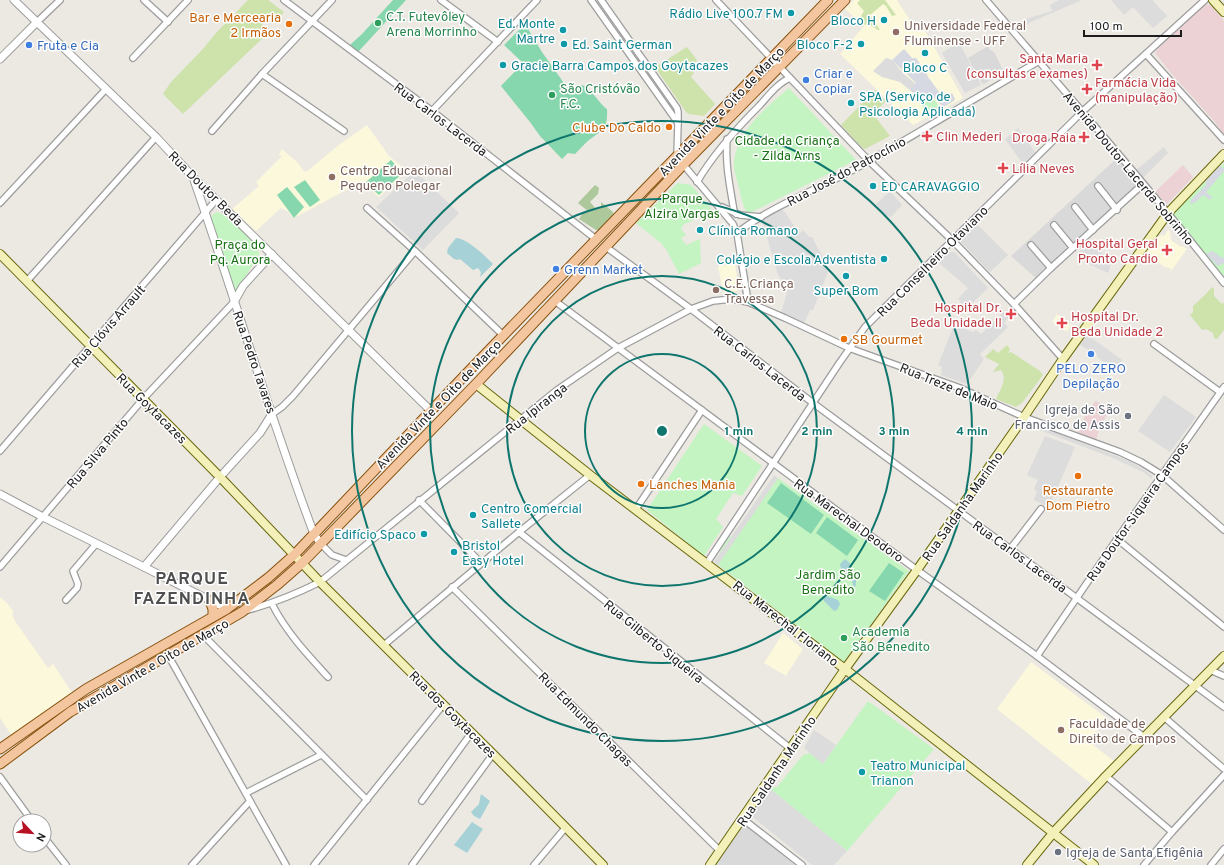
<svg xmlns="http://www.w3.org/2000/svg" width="1224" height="865" viewBox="0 0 1224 865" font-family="Overpass,sans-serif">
	<rect width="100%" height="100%" fill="#ece8e2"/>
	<g fill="#dad9d9">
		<polygon points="988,46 990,50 994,52 1004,72 984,84 982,83 968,58"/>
		<polygon points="1117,158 1143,190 1039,281 1011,256"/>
		<polygon points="743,824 795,865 715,865"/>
	</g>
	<g fill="#ecd2d4">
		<polygon points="1206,4 1212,6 1224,21 1224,135 1215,122 1171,73 1155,53 1160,46 1201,8"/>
		<polygon points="1183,165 1193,177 1167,204 1155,192"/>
		<polygon points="1095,401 1110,408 1100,427 1096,440 1077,433 1085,416"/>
	</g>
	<g fill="#fcf8db">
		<polygon points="854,0 897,0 910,20 915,32 923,27 963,98 913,125 840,54 864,26 845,9"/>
		<polygon points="367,125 389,156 407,171 379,197 359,181 352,187 294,218 287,211 281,208 256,231 232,209 259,186 256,182 282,156 279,155 282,149 298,163 303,170 306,172 340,144"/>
		<polygon points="1168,230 1170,231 1171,240 1181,247 1182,246 1187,249 1172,270 1167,267 1166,268 1149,256 1150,254 1147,251 1158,237 1162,235 1164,236"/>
		<polygon points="735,264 738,283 738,291 723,292 718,266"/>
		<polygon points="1057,314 1071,324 1067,332 1052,322"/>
		<polygon points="0,597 7,603 14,612 12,614 15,621 48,668 53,664 73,694 12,736 0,718"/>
		<polygon points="783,633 803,649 786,676 764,663"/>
		<polygon points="1031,662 1108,719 1088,741 1115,762 1093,785 997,709"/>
	</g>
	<g fill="#cde3ab">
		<polygon points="248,0 268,0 284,12 278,20 271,15 262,25 260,31 265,36 183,114 163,94 171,82 202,50 216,33"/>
		<polygon points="860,0 885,0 896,15 892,16 886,6 883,4 870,15 880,30 878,30 867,23 865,25 859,19 864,11 857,3"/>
		<polygon points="687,47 697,60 693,67 696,69 691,77 715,104 704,116 689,114 686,112 655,67"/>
		<polygon points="875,90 886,101 873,114 890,136 865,149 861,147 841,125"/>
		<polygon points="1212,287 1214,289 1214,296 1222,304 1224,302 1224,330 1217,339 1214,338 1213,333 1206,329 1202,330 1190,315 1193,312 1193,306 1206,294"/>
		<path d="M 1007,345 L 1010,349 L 1008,353 L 1011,352 L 1040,371 L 1043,375 L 1022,403 L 1016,407 L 996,399 C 1000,390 1008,379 1001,370 L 993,372 L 999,364 L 985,357 L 993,349 L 998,353 Z"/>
	</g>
	<polygon fill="#adc89a" points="595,185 599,188 598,194 590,202 596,209 601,208 601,202 613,212 614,215 599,230 596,230 579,219 583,213 589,212 578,203"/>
	<g fill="#c3f4c1">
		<path d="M 789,88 L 856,160 L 748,214 C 743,207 741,197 739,188 C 737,180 733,169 734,161 C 738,129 767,107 789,88 Z"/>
		<path d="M 930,94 L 940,107 L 928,114 C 919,105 921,102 930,94 Z"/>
		<polygon points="1224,163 1224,277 1172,215"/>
		<polygon points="678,183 691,185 714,212 684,224 681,229 686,235 681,238 686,245 700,239 701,263 679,274 666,249 661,243 636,223"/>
		<path d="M 217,212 C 228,216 256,239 259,251 C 259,253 259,254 258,257 L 234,294 L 224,255 L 212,220 L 212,215 Z"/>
		<polygon points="704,424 762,466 742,496 733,493 716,519 723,527 704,556 647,510"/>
		<path d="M 778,478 L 909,571 L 844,662 L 718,565 L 720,562 C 717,554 724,539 732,536 C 733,535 737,535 738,535 Z"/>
		<polygon points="868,701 934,749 847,851 769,788 777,787 803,755 810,753 823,764"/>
	</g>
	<g fill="#86d6ae">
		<polygon points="393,0 406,0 358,52 350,45 362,34"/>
		<path d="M 525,24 L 542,52 L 566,86 L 571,89 C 574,88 577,85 580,85 C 589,84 599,104 607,109 C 608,128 603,130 589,140 C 584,144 580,149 575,154 L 568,153 L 562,159 L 540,136 L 530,122 L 501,86 L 523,63 L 504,45 Z"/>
		<polygon points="391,160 403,173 379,195 365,183"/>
		<polygon points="305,180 320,200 310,207 294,187"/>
		<polygon points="287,187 304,207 294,218 277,195"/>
		<polygon points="781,483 824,515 811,534 767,503"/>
		<polygon points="827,517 858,540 847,556 816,533"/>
		<polygon points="889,563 904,573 885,601 869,591"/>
	</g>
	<g fill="#dcdcdc">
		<polygon points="1059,0 1082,0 1031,22 1020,29 1018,26 1026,19 1052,11 1050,5"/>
		<polygon points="1111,0 1154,0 1153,1 1167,16 1153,28 1133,7 1124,15"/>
		<polygon points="959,42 981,85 965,93 942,53"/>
		<polygon points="886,58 890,59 893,61 904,74 917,85 911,91 900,82 882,77 873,71"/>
		<polygon points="1018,128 1035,152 1023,164 1005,139"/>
		<polygon points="1164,147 1168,153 1142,179 1135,171"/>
		<polygon points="415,171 459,213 423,250 376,207"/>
		<polygon points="890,191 902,205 891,217 885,215 876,204"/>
		<polygon points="781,210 784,211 797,230 801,233 803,230 809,237 812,237 829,269 813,310 810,310 804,323 781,313 790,283 781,279 778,275 762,220 774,212"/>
		<polygon points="976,223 1008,255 990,272 959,240"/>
		<polygon points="1088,240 1110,260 1110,268 1108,273 1091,265 1077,255"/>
		<polygon points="954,252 988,288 964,311 958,307 961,301 958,299 968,288 938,262 949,253"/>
		<polygon points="1006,310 1010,315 1004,323 1008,327 980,354 984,359 967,384 941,375 942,367 938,365 954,325 973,332 976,330 981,334"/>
		<polygon points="1086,334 1122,360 1115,370 1097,357 1097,355 1091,351 1078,344"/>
		<polygon points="1164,395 1196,417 1170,452 1138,431"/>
		<polygon points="1025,421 1130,461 1149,473 1152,476 1152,479 1145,473 1113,458 1021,423"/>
		<polygon points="1045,436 1075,447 1049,507 1034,500 1037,491 1034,489 1038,480 1027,475"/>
		<polygon points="774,475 778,478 718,565 714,562"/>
		<polygon points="814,730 836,745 823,764 804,748"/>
		<polygon points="769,788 847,851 834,865 812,865 749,814"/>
	</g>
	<g fill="#d6d8e2">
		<polygon points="904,49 912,58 916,58 926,72 928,77 942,96 946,98 952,93 955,99 954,101 943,107 930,93 922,101 910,90 916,83 892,60"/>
		<polygon points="1219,166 1224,168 1224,171 1206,192 1212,197 1210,200 1203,195 1196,202 1191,204 1190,202 1191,200 1206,185 1206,180"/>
		<polygon points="1212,251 1222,258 1224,257 1224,263 1218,266 1206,254"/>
	</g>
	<g fill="#a5d1d7">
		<path d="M 456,238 C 467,238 485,256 493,264 L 480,277 L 481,272 L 478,268 L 473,270 L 460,259 L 458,260 L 454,259 L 447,253 L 448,248 Z"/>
		<polygon points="845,559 852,565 850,571 859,579 856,580 856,585 854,588 851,578 841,569 840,564"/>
		<polygon points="825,596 827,596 838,600 840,604 837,610 834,611 824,601 823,598"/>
		<polygon points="481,794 490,801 480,819 474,816 471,812 479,804"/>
		<polygon points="472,822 483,829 467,853 454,845"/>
	</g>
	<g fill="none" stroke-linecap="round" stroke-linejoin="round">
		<defs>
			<g id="minor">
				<polyline points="144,0 168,22"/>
				<polyline points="284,0 432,111 597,240"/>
				<polyline points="441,0 498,42"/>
				<polyline points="591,0 678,123 677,156"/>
				<polyline points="601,0 677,108 678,112 678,123"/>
				<polyline points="716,0 869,161 952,240 1014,304 1063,359"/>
				<path d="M 986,0 C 1066,93 1148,186 1224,283"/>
				<polyline points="37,22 60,0"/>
				<polyline points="1146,54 1224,140"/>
				<polyline points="133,58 188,0"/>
				<polyline points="262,74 344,131"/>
				<polyline points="432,111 537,0"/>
				<polyline points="212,131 262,74 332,0"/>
				<path d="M 727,139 C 725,164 730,187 734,211 L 736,214"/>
				<polyline points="682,163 733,224 737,233 748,302"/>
				<path d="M 697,182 C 714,153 736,129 760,105 C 769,95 778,83 790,78"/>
				<polyline points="1098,186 1117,210"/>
				<polyline points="0,203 106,89"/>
				<polyline points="722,207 740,215 761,217"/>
				<polyline points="1075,207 1093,230"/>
				<polyline points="367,208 415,251 504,336"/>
				<polyline points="1054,225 1073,248"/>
				<path d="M 737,233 C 774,204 820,189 860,166 C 920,132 979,96 1039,61"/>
				<polyline points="1031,245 1051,268"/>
				<polyline points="606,247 691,309 813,403 1224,707"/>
				<polyline points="27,281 156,137"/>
				<polyline points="555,301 917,570 1037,656 1144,737"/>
				<polyline points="1014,304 1051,268 1143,184"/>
				<polyline points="1154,344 1220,392"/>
				<polyline points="272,414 282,407 293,396 415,251"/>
				<polyline points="0,451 216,200"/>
				<polyline points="419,500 481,563"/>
				<polyline points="636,509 702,410"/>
				<polyline points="519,532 791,749"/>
				<polyline points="1117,539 1224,627"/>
				<polyline points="321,544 332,555 346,560"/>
				<polyline points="1011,548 1041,509"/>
				<polyline points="707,563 840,362 865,327 1083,111 1205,0"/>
				<polyline points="0,567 143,399 234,302"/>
				<polyline points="452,587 720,851"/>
				<polyline points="66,600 77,588 78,584 73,571 96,544"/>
				<path d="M 272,604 C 287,633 306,653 328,677"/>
				<path d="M 248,610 C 274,603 296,594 320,582 L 557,390 L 618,348 L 691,309 L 713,301 L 732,299 L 748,302 L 785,318 L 849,348 L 960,388 L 1024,417 L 1120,452 L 1141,462 L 1162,475 L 1224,530"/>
				<polyline points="203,635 367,800"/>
				<polyline points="384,645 519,532 590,475"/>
				<polyline points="168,655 286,865"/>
				<polyline points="1037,656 1117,539 1224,387"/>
				<polyline points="1210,670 1224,676"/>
				<polyline points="1164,717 1224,769"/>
				<polyline points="1106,776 1172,832"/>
				<polyline points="0,777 32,821"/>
				<polyline points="246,793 321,755"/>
				<polyline points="422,801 472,732"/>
				<polyline points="743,819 802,865"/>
				<polyline points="44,837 66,865"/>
				<polyline points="192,865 250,801"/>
				<polyline points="314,865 443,705"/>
				<polyline points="412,865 493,754"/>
				<polyline points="534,865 566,827"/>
				<polyline points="1144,865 1172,832 1224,775"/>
				<polyline points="1211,865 1224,849"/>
			</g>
			<g id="tertiary">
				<polyline points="14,0 156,137 194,178 431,411"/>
				<polyline points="0,59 37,22"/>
				<path d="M 194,180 C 235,298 270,418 314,534 L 321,544"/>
				<polyline points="234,302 243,286 272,254"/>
				<polyline points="0,494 43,517 144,567 227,609"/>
				<polyline points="144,567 220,477 260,433 272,414"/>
			</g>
			<g id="secondary">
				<polyline points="1213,0 1224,12"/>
				<polyline points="0,254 220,477 320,582 493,754 603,865"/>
				<polyline points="476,384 590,475 845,669 1094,865"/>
				<polyline points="710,865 845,669 917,570 1024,417 1063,359 1168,213 1224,154"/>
				<polyline points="1027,865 1053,833 1106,776 1224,656"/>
			</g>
			<g id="primary">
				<polyline points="210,601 213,609 213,616"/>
				<polyline points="0,749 86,689 227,609 268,578 295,554 465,375 828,0"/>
				<polyline points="0,764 70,712 242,612 277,585 302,563 476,384 683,165 845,0"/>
			</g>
		</defs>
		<use href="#minor" stroke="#9d9d9d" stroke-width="8"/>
		<use href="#tertiary" stroke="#9d9d9d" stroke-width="9"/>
		<use href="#secondary" stroke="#68680d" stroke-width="10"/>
		<use href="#primary" stroke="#87510c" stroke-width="11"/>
		<use href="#minor" stroke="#fff" stroke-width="5.5"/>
		<use href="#tertiary" stroke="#fff" stroke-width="7"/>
		<use href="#secondary" stroke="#f3f0b9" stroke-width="8"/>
		<use href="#primary" stroke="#f3c6a0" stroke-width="9"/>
	</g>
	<g fill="none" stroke="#0f766e" stroke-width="2">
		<circle cx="662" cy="431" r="77"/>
		<circle cx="662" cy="431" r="155"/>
		<circle cx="662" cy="431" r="232"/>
		<circle cx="662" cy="431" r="310"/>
	</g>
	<g fill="#0f9aa8" stroke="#fff" stroke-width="1.5">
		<circle cx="791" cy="13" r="4"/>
		<circle cx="884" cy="20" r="4"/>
		<circle cx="563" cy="30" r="4"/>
		<circle cx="564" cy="44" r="4"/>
		<circle cx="861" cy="44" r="4"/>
		<circle cx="925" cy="53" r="4"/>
		<circle cx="503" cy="65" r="4"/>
		<circle cx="851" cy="103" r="4"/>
		<circle cx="873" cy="186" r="4"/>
		<circle cx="700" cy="230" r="4"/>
		<circle cx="884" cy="259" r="4"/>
		<circle cx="846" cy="276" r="4"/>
		<circle cx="473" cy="515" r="4"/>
		<circle cx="424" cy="534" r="4"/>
		<circle cx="454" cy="552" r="4"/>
		<circle cx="862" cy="772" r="4"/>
	</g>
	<g fill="#2e9e5b" stroke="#fff" stroke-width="1.5">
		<circle cx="378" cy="23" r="4"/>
		<circle cx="552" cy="95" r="4"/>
		<circle cx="844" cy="638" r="4"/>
	</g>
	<g fill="#e8710a" stroke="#fff" stroke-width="1.5">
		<circle cx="289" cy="24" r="4"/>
		<circle cx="669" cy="127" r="4"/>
		<circle cx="844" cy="339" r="4"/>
		<circle cx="1078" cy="476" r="4"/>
		<circle cx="641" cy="484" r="4"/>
	</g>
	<g fill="#8d6e63" stroke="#fff" stroke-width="1.5">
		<circle cx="896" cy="32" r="4"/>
		<circle cx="332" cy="177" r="4"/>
		<circle cx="716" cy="290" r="4"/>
		<circle cx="1061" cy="730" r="4"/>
	</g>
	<g fill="#3f7fe0" stroke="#fff" stroke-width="1.5">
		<circle cx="29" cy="45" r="4"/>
		<circle cx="806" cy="80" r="4"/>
		<circle cx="556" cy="269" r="4"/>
		<circle cx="1091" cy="354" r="4"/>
	</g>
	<g fill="#e0444e" stroke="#fff" stroke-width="1.5">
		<path d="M1095 59h4v4h4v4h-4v4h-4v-4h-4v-4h4z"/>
		<path d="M1085 83h4v4h4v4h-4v4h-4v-4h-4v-4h4z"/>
		<path d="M925 130h4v4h4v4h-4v4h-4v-4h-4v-4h4z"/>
		<path d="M1082 131h4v4h4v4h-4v4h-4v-4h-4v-4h4z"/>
		<path d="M1001 162h4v4h4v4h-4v4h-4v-4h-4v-4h4z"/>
		<path d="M1165 244h4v4h4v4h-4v4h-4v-4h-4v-4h4z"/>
		<path d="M1009 308h4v4h4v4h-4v4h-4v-4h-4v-4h4z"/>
		<path d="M1060 317h4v4h4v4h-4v4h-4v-4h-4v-4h4z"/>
	</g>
	<g fill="#6b7280" stroke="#fff" stroke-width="1.5">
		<circle cx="1128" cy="416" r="4"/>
		<circle cx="1058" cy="852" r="4"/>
	</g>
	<g text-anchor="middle" stroke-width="3" stroke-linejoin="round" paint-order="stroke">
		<g font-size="13" fill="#0d838f" stroke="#fff" text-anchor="start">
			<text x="783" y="18" text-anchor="end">Rádio Live 100.7 FM</text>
			<text x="876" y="25" text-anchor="end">Bloco H</text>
			<text x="555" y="28" text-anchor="end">Ed. Monte<tspan x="555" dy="15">Martre</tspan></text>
			<text x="572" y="49">Ed. Saint German</text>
			<text x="853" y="49" text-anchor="end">Bloco F-2</text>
			<text x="511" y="70">Gracie Barra Campos dos Goytacazes</text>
			<text x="925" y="72" text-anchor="middle">Bloco C</text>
			<text x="859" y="101">SPA (Serviço de<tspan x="859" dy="15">Psicologia Aplicada)</tspan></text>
			<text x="881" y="191">ED CARAVAGGIO</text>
			<text x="708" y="235">Clínica Romano</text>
			<text x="876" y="264" text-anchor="end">Colégio e Escola Adventista</text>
			<text x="846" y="295" text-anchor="middle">Super Bom</text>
			<text x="481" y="513">Centro Comercial<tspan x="481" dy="15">Sallete</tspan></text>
			<text x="416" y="539" text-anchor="end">Edifício Spaco</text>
			<text x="462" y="550">Bristol<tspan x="462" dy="15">Easy Hotel</tspan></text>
			<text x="870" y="770">Teatro Municipal<tspan x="870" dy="15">Trianon</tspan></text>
		</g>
		<g font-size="13" fill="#27864d" stroke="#fff" text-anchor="start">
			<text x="386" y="21">C.T. Futevôley<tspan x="386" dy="15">Arena Morrinho</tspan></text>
			<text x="560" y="93">São Cristóvão<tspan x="560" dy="15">F.C.</tspan></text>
			<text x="852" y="636">Academia<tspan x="852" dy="15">São Benedito</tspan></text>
		</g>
		<g font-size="13" fill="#c56008" stroke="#fff" text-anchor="end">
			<text x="281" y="22">Bar e Mercearia<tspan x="281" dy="15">2 Irmãos</tspan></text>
			<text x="661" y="132">Clube Do Caldo</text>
			<text x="852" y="344" text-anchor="start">SB Gourmet</text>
			<text x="649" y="489" text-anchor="start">Lanches Mania</text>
			<text x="1078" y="495" text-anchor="middle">Restaurante<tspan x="1078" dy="15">Dom Pietro</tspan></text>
		</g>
		<g font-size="13" fill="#785e54" stroke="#fff" text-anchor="start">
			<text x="904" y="30">Universidade Federal<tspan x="904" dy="15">Fluminense - UFF</tspan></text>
			<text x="340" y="175">Centro Educacional<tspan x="340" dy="15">Pequeno Polegar</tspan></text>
			<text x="724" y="288">C.E. Criança<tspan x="724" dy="15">Travessa</tspan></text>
			<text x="1069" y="728">Faculdade de<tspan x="1069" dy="15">Direito de Campos</tspan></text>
		</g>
		<g font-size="13" fill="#366cbe" stroke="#fff" text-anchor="start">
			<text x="37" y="50">Fruta e Cia</text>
			<text x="814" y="78">Criar e<tspan x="814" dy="15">Copiar</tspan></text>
			<text x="564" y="274">Grenn Market</text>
			<text x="1091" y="373" text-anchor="middle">PELO ZERO<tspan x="1091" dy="15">Depilação</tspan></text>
		</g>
		<g font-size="13" fill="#be3a42" stroke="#fff" text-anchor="end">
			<text x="1088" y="63">Santa Maria<tspan x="1088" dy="15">(consultas e exames)</tspan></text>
			<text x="1095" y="87" text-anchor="start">Farmácia Vida<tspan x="1095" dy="15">(manipulação)</tspan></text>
			<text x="936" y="141" text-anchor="start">Clin Mederi</text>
			<text x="1076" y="142">Droga Raia</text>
			<text x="1012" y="173" text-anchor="start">Lília Neves</text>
			<text x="1158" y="248">Hospital Geral<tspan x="1158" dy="15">Pronto Cardio</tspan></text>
			<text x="1002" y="312">Hospital Dr.<tspan x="1002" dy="15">Beda Unidade II</tspan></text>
			<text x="1071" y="321" text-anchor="start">Hospital Dr.<tspan x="1071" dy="15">Beda Unidade 2</tspan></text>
		</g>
		<g font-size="13" fill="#1c1c1c" stroke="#fff">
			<text transform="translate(721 111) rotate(-46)" y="5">Avenida Vinte e Oito de Março</text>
			<text transform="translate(441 119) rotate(37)" y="5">Rua Carlos Lacerda</text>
			<text transform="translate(1129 168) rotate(50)" y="5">Avenida Doutor Lacerda Sobrinho</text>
			<text transform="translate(846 171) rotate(-28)" y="5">Rua José do Patrocínio</text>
			<text transform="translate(206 188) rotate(45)" y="5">Rua Doutor Beda</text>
			<text transform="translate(932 261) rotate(-45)" y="5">Rua Conselheiro Otaviano</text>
			<text transform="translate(108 326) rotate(-49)" y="5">Rua Clóvis Arrault</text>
			<text transform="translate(255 362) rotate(71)" y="5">Rua Pedro Tavares</text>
			<text transform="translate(760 363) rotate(38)" y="5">Rua Carlos Lacerda</text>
			<text transform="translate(949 386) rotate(22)" y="5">Rua Treze de Maio</text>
			<text transform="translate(438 404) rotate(-46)" y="5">Avenida Vinte e Oito de Março</text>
			<text transform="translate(152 408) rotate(45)" y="5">Rua Goytacazes</text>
			<text transform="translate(536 408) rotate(-38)" y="5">Rua Ipiranga</text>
			<text transform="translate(97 453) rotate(-50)" y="5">Rua Silva Pinto</text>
			<text transform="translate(962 506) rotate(-55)" y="5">Rua Saldanha Marinho</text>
			<text transform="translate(1137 511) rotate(-55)" y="5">Rua Doutor Siqueira Campos</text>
			<text transform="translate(849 520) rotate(36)" y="5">Rua Marechal Deodoro</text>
			<text transform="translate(1020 556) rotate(36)" y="5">Rua Carlos Lacerda</text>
			<text transform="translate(786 623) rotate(38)" y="5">Rua Marechal Floriano</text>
			<text transform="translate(654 641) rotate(39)" y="5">Rua Gilberto Siqueira</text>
			<text transform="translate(152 665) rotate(-30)" y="5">Avenida Vinte e Oito de Março</text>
			<text transform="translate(453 714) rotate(45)" y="5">Rua dos Goytacazes</text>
			<text transform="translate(586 719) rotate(45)" y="5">Rua Edmundo Chagas</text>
			<text transform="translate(776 771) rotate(-56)" y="5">Rua Saldanha Marinho</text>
		</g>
		<g font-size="13" fill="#166f14" stroke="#fff">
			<text x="787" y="145">Cidade da Criança<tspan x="787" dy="15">- Zilda Arns</tspan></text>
			<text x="682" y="203">Parque<tspan x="682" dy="15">Alzira Vargas</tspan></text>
			<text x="240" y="249">Praça do<tspan x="240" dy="15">Pq. Aurora</tspan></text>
			<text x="828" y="579">Jardim São<tspan x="828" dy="15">Benedito</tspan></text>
		</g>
		<g font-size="13" fill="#5b616d" stroke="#fff" text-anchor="end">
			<text x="1120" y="414">Igreja de São<tspan x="1120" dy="15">Francisco de Assis</tspan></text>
			<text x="1066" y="857" text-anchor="start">Igreja de Santa Efigênia</text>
		</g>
		<g font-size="17" font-weight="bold" letter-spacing="1" fill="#4f4f4f" stroke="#fff">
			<text x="192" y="584">PARQUE<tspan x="192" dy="20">FAZENDINHA</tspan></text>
		</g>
	</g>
	<circle cx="662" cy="431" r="6" fill="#0f766e" stroke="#fff" stroke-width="2"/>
	<g font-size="12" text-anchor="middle" font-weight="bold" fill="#0f766e" stroke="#fff" stroke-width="3" stroke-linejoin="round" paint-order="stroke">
		<text x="739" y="435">1 min</text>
		<text x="817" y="435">2 min</text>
		<text x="894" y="435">3 min</text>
		<text x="972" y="435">4 min</text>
	</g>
	<g transform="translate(32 833) rotate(116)"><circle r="19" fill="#ffffff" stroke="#a4a4a4"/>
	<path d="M0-3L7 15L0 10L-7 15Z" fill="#b71022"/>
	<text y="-6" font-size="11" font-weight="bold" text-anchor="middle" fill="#1c1c1c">N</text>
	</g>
	<path d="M1084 30v6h97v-6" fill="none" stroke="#1c1c1c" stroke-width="2"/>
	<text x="1090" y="30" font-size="12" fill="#1c1c1c" stroke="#ffffff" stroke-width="3" paint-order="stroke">100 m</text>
</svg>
